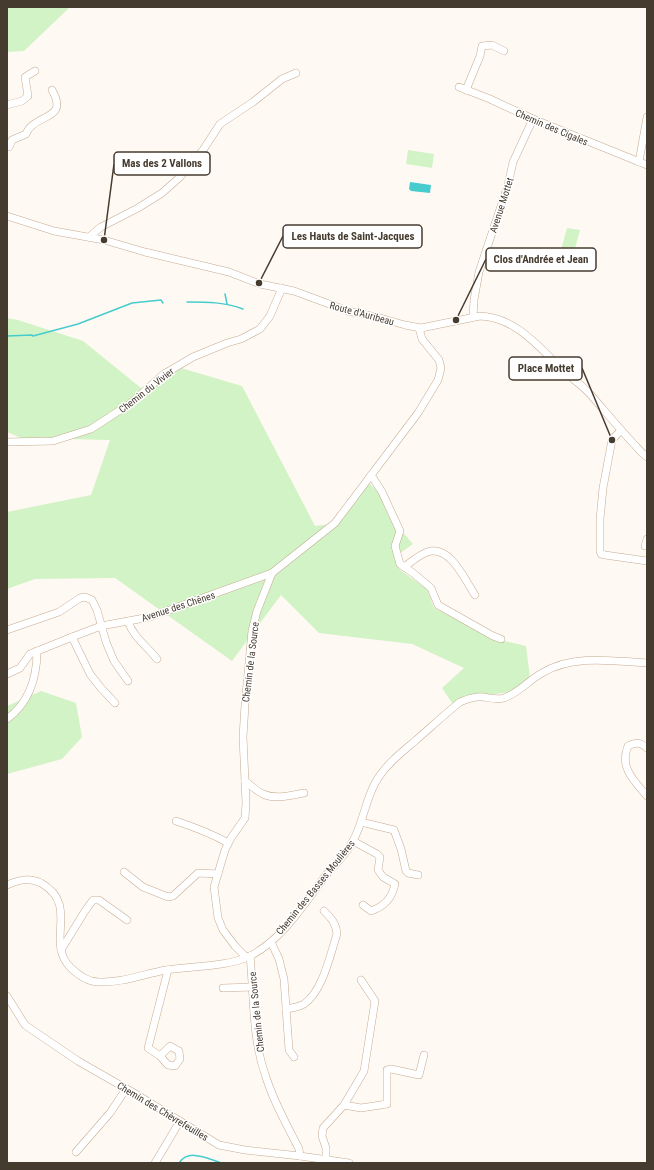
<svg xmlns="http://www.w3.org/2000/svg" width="654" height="1170" viewBox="0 0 654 1170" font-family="'Roboto Condensed',sans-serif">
	<rect width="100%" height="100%" fill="#fff9f4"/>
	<g fill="#d2f3c5">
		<polygon points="7,7 70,7 24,51 7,52"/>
		<polygon points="408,150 434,154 432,168 406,164"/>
		<polygon points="567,228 580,230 573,256 559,257"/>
		<polygon points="7,318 18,320 83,341 146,392 181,368 242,386 315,526 331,524 368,482 379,493 388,515 413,544 395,557 400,570 427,589 434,608 496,639 526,646 530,678 513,692 470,697 452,703 442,688 464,668 412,644 319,633 281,595 232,661 115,578 35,579 7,589 7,512 91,495 110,440 21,438 7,432"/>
		<polygon points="41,691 76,703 82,737 62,759 7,774 7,706"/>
	</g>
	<polygon fill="#46cccd" points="410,182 431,185 430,193 411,191 409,189"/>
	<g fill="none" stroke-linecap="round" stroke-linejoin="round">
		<g stroke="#46cccd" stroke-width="1.5">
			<polyline points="225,294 227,304"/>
			<path d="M 187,302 C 207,302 225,302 243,309"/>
			<polyline points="7,336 32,335 33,336 78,324 132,303 161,300 163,303"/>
			<path d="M 179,1163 C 189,1148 208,1159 222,1163"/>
		</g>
		<defs>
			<g id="minor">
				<polyline points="459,87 490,99 533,119 647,165"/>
				<polyline points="466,90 480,56 482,46 492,45 504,51"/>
				<polyline points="7,105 22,101 28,96 25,77 35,71"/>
				<path d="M 7,147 L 9,147 L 12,140 L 26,134 C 34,113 70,121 52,90"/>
				<polyline points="639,162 647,117"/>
				<path d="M 7,216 L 54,231 L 104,240 L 145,252 L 229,272 L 260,284 L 294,291 L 348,311 L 380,318 L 405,325 L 421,328 L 480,316 C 515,317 539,347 562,369 C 571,378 582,385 590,394 C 604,410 617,426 632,442 C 637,447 641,453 647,457"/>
				<polyline points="89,237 101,227 138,208 162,193 180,177 203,150 220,124 253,102 282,79 296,73"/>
				<polyline points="473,317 474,300 479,272 508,185 513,162 533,119"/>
				<polyline points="621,430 612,440 603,488 600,519 600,551 601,554 605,555 647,561"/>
				<polyline points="7,442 53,441 91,429 131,403 164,374 193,357 227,343 241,339 260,329 270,316 282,288"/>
				<polyline points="371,475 382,492 400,531 395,546 400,564 413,573 431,588 438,605 493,636 501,639"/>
				<polyline points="645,546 647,539"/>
				<path d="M 404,567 C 411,562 419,555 427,552 C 450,544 465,580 475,595"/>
				<path d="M 128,621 C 133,637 147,646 157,659"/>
				<polyline points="7,630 59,612 80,598 85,597 92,600 97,610 106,642 114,661 128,681"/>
				<polyline points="72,637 90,674 101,688 115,703"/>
				<polyline points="7,674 20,668 30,654 72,637 101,626 150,617 272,573"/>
				<path d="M 7,719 C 30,702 37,678 37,651"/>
				<path d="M 647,748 C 640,742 636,742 628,746 C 619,767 634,781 647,796"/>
				<path d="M 245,781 C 251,786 257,791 263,794 C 276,800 292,795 304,793"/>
				<path d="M 176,821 C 194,827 211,833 228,843"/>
				<polyline points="361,822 394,830 401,849 406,871 408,873 418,875"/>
				<path d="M 353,841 L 377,854 L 380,857 L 378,870 L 383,877 L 395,884 C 392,898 385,906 371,911 L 363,905"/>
				<polyline points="124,872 143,887 168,897 173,896 198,873 218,874"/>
				<path d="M 7,885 C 19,880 29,877 41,883 C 80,905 45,941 70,967 C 78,975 88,982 99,982 C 121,983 144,974 166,970 C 192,966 228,967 250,956 C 283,939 304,904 326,875 C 336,864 348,852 354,839 C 364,820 366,796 378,778 C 388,763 402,752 415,741 C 430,728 444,715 460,702 C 468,699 475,696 483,697 C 490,698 497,700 504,698 C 519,693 529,680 542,673 C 573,654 613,661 647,663"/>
				<polyline points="271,942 279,959 284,979 289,1050 294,1057"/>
				<polyline points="61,950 85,911 93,900 99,900 127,920"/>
				<path d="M 250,956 C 254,995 252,1037 265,1074 C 273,1101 287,1125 299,1149 L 300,1156"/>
				<polyline points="246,957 235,946 223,930 218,918 214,887 225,850 231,838 245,818 246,803 243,737 245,705 252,631 257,611 272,573 335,523 418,413 438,380 441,368 439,360 422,339 419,328"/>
				<polyline points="223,988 253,987"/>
				<polyline points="7,996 25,1025 78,1061 134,1093 219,1145 245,1150 300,1156 349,1163"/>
				<path d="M 286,1009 C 292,1008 299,1007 304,1004 C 323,991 330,955 337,934 C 336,923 331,918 324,911"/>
				<polyline points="160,1056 170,1046 179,1051 180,1059 175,1066 168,1065 160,1056 148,1048 168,970"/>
				<polyline points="344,1105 361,1108 387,1104 387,1070 391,1069 419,1075 424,1055"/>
				<polyline points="76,1152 110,1113 126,1089"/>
				<polyline points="326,1159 326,1148 322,1136 323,1128 344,1105 364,1071 375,1001 361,980"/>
				<polyline points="155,1163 180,1121"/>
			</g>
		</defs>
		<use href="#minor" stroke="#c6ab90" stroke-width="8"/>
		<use href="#minor" stroke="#fff" stroke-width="7"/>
	</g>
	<g text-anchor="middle" stroke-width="3" stroke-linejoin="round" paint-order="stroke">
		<g font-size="10" fill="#453b2f" stroke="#fff">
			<text transform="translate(552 127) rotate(23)" y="4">Chemin des Cigales</text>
			<text transform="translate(501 205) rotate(-72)" y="4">Avenue Mottet</text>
			<text transform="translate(362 313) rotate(15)" y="4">Route d'Auribeau</text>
			<text transform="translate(146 390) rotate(-38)" y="4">Chemin du Vivier</text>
			<text transform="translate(178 606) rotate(-18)" y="4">Avenue des Chênes</text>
			<text transform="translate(250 662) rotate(-83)" y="4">Chemin de la Source</text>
			<text transform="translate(315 887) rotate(-51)" y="4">Chemin des Basses Moulières</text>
			<text transform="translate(256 1012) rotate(-96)" y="4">Chemin de la Source</text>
			<text transform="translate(163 1111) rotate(31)" y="4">Chemin des Chèvrefeuilles</text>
		</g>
	</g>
	<path fill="none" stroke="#453b2f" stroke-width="1.5" d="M104 240L114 164M259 283L283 236M456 320L486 259M612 440L582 368"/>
	<g fill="#453b2f" stroke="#fff" stroke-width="1.5">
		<circle cx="104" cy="240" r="4"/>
		<circle cx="259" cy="283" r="4"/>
		<circle cx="456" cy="320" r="4"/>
		<circle cx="612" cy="440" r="4"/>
	</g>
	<g fill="#fff" stroke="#453b2f" stroke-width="1.5">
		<rect x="114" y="152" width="96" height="23" rx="4"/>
		<rect x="283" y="225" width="139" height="23" rx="4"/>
		<rect x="486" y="248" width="110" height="23" rx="4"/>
		<rect x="509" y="357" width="73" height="23" rx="4"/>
	</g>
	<g font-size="11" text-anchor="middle" font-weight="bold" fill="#453b2f">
		<text x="162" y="167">Mas des 2 Vallons</text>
		<text x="353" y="240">Les Hauts de Saint-Jacques</text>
		<text x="541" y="263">Clos d'Andrée et Jean</text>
		<text x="546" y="372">Place Mottet</text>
	</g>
	<rect width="654" height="1170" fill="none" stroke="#453b2f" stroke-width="16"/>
</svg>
